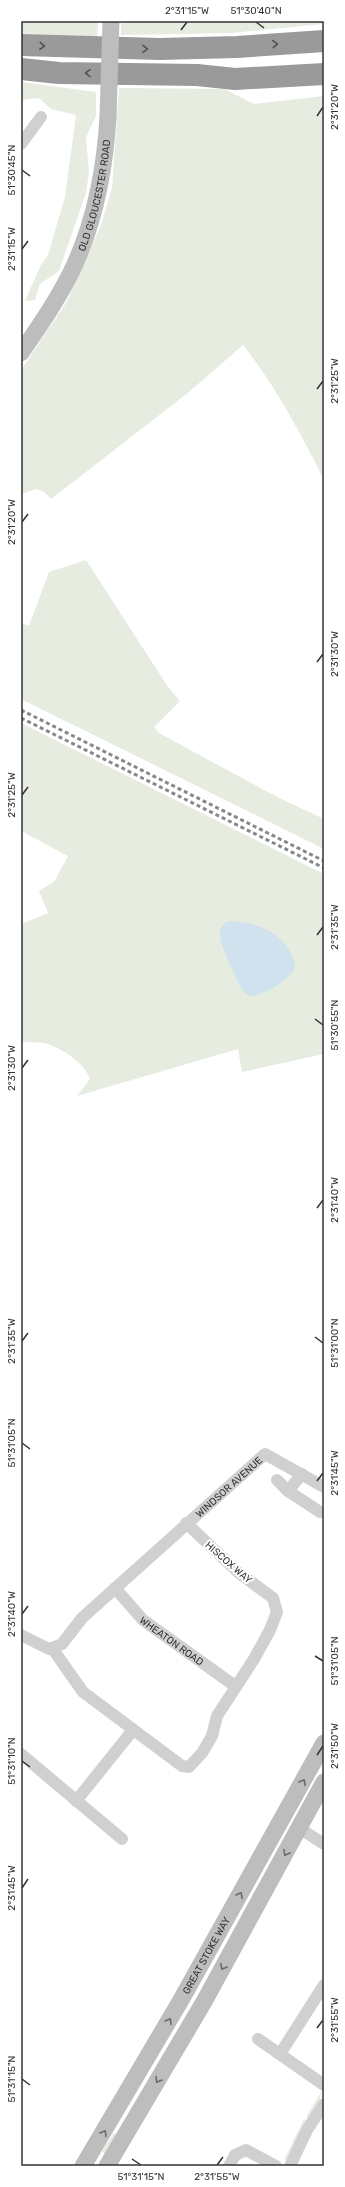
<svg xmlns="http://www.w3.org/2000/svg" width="345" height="2187" viewBox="0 0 345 2187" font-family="Rubik,sans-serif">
	<rect width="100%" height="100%" fill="#fff"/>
	<g fill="#e6ecdf">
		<polygon points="21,21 98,21 97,38 21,34"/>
		<polygon points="121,21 324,21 324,24 231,33 121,35"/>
		<polygon points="21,82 96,92 96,116 86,137 89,172 86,193 59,271 40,284 35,300 25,301 41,265 48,255 65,197 76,115 51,109 39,98 21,100"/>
		<path d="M 119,88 L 224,89 L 254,104 L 324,96 L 324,480 C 300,432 276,387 243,345 L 189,392 L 51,499 L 44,492 L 36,489 L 21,494 L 21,370 L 66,303 L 101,225 L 112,188 Z"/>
		<polygon points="86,560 168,687 180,701 154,727 159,733 279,798 324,819 324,849 21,699 21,623 29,626 49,572"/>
		<path d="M 21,723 L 324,874 L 324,1054 L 242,1072 L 238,1049 L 77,1096 L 90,1079 C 86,1064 59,1046 44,1043 C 37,1042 28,1042 21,1042 L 21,924 L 48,913 L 39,891 L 54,882 L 68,856 L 21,831 Z"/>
		<polygon points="321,2092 320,2100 308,2118 306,2117"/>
		<polygon points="304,2119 307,2121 289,2157 284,2160"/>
		<polygon points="114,2133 118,2135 106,2155 102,2151"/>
	</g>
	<path fill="#cfe2ee" d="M 235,921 C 257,924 277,930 289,950 C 293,956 296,962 294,970 C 290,979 258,1000 248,995 C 240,990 236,977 232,969 C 227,957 219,943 220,929 L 226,922 Z"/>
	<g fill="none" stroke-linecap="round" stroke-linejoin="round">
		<g stroke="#d0d0d0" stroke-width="12">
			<polyline points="21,144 41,117"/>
			<polyline points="302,1474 288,1491 320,1512"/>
			<polyline points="277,1480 288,1491"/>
			<path id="s1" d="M 115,1588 L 143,1620 L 235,1686"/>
			<path id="s2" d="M 21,1635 L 49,1649 L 62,1644 L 82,1618 L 265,1454 L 324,1487"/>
			<polyline points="52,1648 83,1692 182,1766 189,1767 202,1753 212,1736 217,1716 254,1659 270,1630 277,1612 273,1598 239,1573 186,1523"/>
			<polyline points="21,1754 122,1839"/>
			<polyline points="76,1801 133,1730"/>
			<polyline points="299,1828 324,1844"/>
			<polyline points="258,2039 324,2085"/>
			<polyline points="280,2054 324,1985"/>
			<polyline points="229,2166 235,2155 246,2150 276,2166"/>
			<polyline points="290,2166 307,2130 324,2104"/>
		</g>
		<g stroke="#bdbdbd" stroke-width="17">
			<path id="s3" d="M 21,353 C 40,325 61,295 75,264 C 96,217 105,169 108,117"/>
			<path id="s4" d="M 83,2166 L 181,2000 L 324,1743"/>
			<polyline points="107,2166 205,2000 324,1782"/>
		</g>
		<g stroke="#9a9a9a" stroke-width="22">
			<polyline points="21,45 160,49 237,47 324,41"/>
			<polyline points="21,69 59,73 197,75 235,79 324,74"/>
		</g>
		<g stroke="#888" stroke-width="3" stroke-dasharray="4 3" stroke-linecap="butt">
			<polyline points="21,710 324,861"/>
			<polyline points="21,718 324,868"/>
		</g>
		<polyline stroke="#bdbdbd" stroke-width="17" points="108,117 111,21"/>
	</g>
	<defs><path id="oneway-chevron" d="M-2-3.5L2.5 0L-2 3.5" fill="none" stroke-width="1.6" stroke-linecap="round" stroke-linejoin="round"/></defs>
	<g stroke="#525252">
		<use href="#oneway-chevron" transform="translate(275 44) rotate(-4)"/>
		<use href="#oneway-chevron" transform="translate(42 46) rotate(3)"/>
		<use href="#oneway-chevron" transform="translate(145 49) rotate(1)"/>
		<use href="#oneway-chevron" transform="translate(88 73) rotate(-179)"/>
	</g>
	<g stroke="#6a6a6a">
		<use href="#oneway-chevron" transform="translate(303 1782) rotate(-61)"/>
		<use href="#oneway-chevron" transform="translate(286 1853) rotate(119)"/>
		<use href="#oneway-chevron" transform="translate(240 1895) rotate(-61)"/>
		<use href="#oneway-chevron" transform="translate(223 1967) rotate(119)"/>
		<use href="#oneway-chevron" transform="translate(169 2021) rotate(-60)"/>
		<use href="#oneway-chevron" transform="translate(158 2080) rotate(121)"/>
		<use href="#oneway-chevron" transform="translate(104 2133) rotate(-60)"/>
	</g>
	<path fill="none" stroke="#333" stroke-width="1.5" d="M 256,22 L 264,28M 181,30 L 187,22M 317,116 L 323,107M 22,170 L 30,176M 22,249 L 28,241M 317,389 L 323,381M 22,522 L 28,514M 317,662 L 323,654M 22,795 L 28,787M 317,935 L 323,927M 315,1019 L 323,1025M 22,1068 L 28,1060M 317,1208 L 323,1200M 315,1337 L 323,1343M 22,1341 L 28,1333M 22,1443 L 30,1449M 317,1481 L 323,1473M 22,1614 L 28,1606M 315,1656 L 323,1661M 317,1755 L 323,1746M 22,1761 L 30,1767M 22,1888 L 28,1879M 317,2028 L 323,2020M 22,2079 L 30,2085M 132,2159 L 141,2165M 217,2165 L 223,2157"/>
	<g text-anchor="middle" stroke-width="4" stroke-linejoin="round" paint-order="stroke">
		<g font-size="10" fill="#333" stroke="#fff">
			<text dy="4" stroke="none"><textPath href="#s3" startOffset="176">OLD GLOUCESTER ROAD</textPath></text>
			<text dy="4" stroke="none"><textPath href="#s2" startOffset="275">WINDSOR AVENUE</textPath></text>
			<text transform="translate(229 1562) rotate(41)" y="4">HISCOX WAY</text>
			<text dy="4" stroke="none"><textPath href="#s1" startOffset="78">WHEATON ROAD</textPath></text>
			<text dy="4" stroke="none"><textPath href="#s4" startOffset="244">GREAT STOKE WAY</textPath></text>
		</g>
	</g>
	<rect width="345" height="2187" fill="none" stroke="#ffffff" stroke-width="44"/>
	<rect x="22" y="22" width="301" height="2143" fill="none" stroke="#333" stroke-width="1.5"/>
	<g font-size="10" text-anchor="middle" fill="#333">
		<text x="187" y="14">2°31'15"W</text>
		<text x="256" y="14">51°30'40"N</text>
		<text transform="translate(334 107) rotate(-90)" y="4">2°31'20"W</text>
		<text transform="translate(11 170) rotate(-90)" y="4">51°30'45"N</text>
		<text transform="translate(11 249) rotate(-90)" y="4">2°31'15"W</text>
		<text transform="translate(334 381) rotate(-90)" y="4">2°31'25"W</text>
		<text transform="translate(11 522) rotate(-90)" y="4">2°31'20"W</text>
		<text transform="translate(334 654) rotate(-90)" y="4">2°31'30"W</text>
		<text transform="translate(11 795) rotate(-90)" y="4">2°31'25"W</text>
		<text transform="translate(334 927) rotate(-90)" y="4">2°31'35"W</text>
		<text transform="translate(334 1025) rotate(-90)" y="4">51°30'55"N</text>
		<text transform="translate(11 1068) rotate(-90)" y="4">2°31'30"W</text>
		<text transform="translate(334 1200) rotate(-90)" y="4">2°31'40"W</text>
		<text transform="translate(11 1341) rotate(-90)" y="4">2°31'35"W</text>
		<text transform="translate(334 1343) rotate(-90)" y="4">51°31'00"N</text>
		<text transform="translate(11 1443) rotate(-90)" y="4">51°31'05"N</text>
		<text transform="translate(334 1473) rotate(-90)" y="4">2°31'45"W</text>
		<text transform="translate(11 1614) rotate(-90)" y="4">2°31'40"W</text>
		<text transform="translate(334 1661) rotate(-90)" y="4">51°31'05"N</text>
		<text transform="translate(334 1746) rotate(-90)" y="4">2°31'50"W</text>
		<text transform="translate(11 1761) rotate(-90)" y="4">51°31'10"N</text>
		<text transform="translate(11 1888) rotate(-90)" y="4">2°31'45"W</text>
		<text transform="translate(334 2020) rotate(-90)" y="4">2°31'55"W</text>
		<text transform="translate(11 2079) rotate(-90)" y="4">51°31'15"N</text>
		<text x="141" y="2180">51°31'15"N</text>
		<text x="217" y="2180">2°31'55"W</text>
	</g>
</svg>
